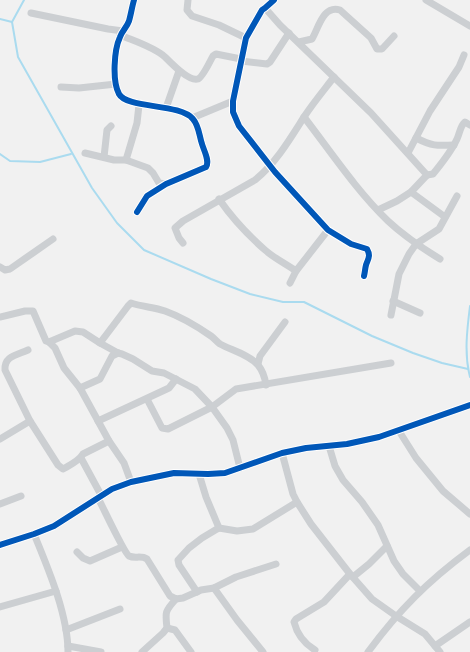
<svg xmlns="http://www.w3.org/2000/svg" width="470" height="652" viewBox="0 0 470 652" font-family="Signika,sans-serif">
	<rect width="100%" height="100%" fill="#f1f1f1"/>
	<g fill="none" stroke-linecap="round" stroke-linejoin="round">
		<g stroke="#aadbef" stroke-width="2">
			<polyline points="24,0 12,22 18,57 92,188 117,223 144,250 211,279 250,294 283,302 304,302 372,336 413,353 442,363 468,369"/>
			<polyline points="0,19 12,22"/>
			<polyline points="0,154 10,161 40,162 71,154"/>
			<path d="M 470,306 C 467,330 464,354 470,377"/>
		</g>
		<g stroke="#cccfd2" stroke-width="7">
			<path d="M 134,0 C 132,7 131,14 129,21 C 127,27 122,31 120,37 C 114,50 112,81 119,94 C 127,109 180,103 193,119 C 199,126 199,135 202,144 C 204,151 210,161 206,167 L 166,184 L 147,196 L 137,212"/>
			<polyline points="188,0 187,10 192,16 219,25 246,38"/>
			<path d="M 274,0 L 265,8 L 262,10 L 246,38 L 233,101 L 233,112 L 239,126 L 275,172 L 328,230 L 351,244 L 367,249 C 371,256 368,259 366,265 C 365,269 365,272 364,276"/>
			<polyline points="426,0 470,26"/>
			<polyline points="265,8 280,25 371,113 427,175 411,192 397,201 378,210"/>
			<polyline points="31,13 108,29 123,31"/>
			<path d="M 120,35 C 134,41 154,47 165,57 C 171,63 189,82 198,79 C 203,77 210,61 213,56 L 216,54 L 241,59"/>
			<path d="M 299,42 L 312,39 C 319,27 323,5 340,10 L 371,38 L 377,49 L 382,49 L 394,36"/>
			<polyline points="241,61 267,64 270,62 289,33"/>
			<polyline points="61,87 79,88 116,84"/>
			<polyline points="166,108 179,71"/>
			<path d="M 304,117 C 331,152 356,190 388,221 C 404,236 422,248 440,259"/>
			<polyline points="192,118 233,101"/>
			<path d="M 416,138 C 432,146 436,146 454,145"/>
			<polyline points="85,153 114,160 126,160 148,168 153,173 159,183 166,184"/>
			<polyline points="408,153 430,111 459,67 464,55"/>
			<polyline points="104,157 107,130 111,126"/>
			<polyline points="126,160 137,123 139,105 138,103"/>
			<path d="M 427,175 L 433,174 C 442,163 451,152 457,139 C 460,133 460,126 465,122 L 470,125"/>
			<polyline points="411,192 445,217"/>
			<path d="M 219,199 C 232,218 248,235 265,250 C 274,258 286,264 296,271"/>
			<path d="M 183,243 L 179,238 L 175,228 L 183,221 L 255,180 C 276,163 290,139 304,117 C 313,103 324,90 334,77"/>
			<polyline points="0,267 5,270 10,269 53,239"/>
			<polyline points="290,283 296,271 328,230"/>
			<polyline points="393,301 420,313"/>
			<polyline points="391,315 399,274 409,254 416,244 439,229 457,196"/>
			<polyline points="0,317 25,311 33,311 46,341 49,342 55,348 64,368 80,388 109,441 124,463 131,482"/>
			<polyline points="49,342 75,331 83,332 100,343 118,353 122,354 133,359 152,371 164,373 195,389 212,407 227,428 233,440 240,468"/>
			<path d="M 100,343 L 128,306 L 131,303 C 143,307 154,307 165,311 C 179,316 198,327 211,336 C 214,338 217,342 220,344 C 231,350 250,355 258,365 C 263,371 265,378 266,385"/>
			<path d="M 28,350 C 17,355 4,356 5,370 L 30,421 L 58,465 L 63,469 C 70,465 79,461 83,454 L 109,441"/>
			<polyline points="258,364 260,356 285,322"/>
			<polyline points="80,388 100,379 112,356 118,353"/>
			<polyline points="147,399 162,428 168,429 212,407 236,389 391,363"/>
			<polyline points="98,421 169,388 176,379"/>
			<polyline points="399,431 416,458 443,491 470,514"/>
			<polyline points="0,439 30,421"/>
			<polyline points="329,446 335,466 343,480 362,502 378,525 394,561 403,574 420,591"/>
			<polyline points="282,453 293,494 297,502 311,524 350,574 372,599 396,616 425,634 440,652"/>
			<polyline points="81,458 101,495"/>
			<polyline points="199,474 206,497 219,528"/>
			<path d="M 98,498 C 103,507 124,553 129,556 C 135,559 141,555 147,559 L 170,596 L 176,599 L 183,598 L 201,590 L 214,588 L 236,577 L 276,564"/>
			<polyline points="0,504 21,496"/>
			<path d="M 34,534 C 48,568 68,615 68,652"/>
			<polyline points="0,545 34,534 54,526 112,489 131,482 174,473 208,474 225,473 282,453 306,448 347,444 379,437 470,405"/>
			<polyline points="77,552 83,558 90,561 122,547"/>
			<polyline points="353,577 369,564 387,546"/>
			<polyline points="214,588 237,620 263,652"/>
			<polyline points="197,592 179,565 178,560 189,548 202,538 217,529 219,528 237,531 253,529 297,502"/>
			<polyline points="0,607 56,591"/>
			<polyline points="167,628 175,630 191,652"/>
			<polyline points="66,630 120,609"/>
			<polyline points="68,646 101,652"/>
			<polyline points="435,646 470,622"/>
			<path d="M 315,650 C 305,644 297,634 294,622 L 296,619 L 324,602 L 350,574"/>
			<path d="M 142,652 L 163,633 L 167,628 C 165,612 165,611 176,599"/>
			<path d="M 368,652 C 399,610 428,581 470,550"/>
		</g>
		<defs>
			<g id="cycleway">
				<path d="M 134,0 C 132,7 131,14 129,21 C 127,27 122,31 120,37 C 114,50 112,81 119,94 C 127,109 180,103 193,119 C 199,126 199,135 202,144 C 204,151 210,161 206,167 L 166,184 L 147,196 L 137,212"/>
				<path d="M 274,0 L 265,8 L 262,10 L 246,38 L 233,101 L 233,112 L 239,126 L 275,172 L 328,230 L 351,244 L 367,249 C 371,256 368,259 366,265 C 365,269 365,272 364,276"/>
				<polyline points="0,545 34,534 54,526 112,489 131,482 174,473 208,474 225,473 282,453 306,448 347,444 379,437 470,405"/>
			</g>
		</defs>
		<use href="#cycleway" stroke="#fff" stroke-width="8"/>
		<use href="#cycleway" stroke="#0057b8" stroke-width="6"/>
	</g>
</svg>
